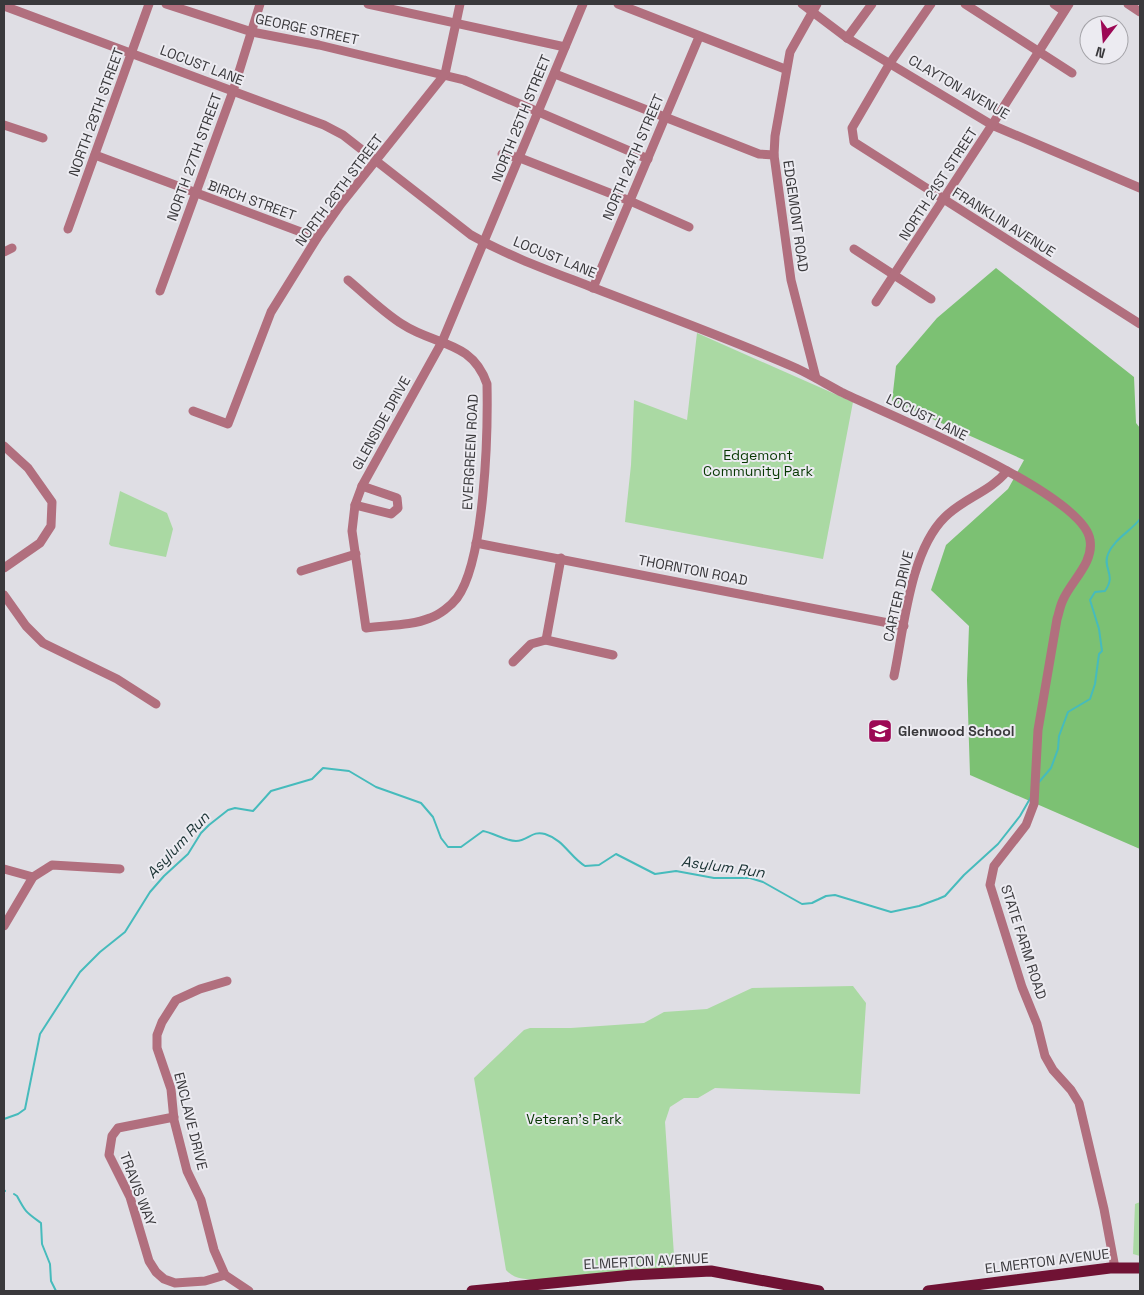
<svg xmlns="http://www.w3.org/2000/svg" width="1144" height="1295" viewBox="0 0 1144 1295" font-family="'Space Grotesk',sans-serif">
	<rect width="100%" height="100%" fill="#dfdee4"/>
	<g fill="#aad9a3">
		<polygon points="697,333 853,402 823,559 625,522 631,465 634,400 687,420"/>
		<polygon points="120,491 167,513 173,529 166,557 111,546 109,544"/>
		<path d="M 853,986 L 866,1003 L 860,1094 L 715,1088 L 698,1098 L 684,1098 L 670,1107 L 665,1122 L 675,1270 L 538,1280 C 526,1279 515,1280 506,1270 L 474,1078 L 524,1030 L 530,1028 L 571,1028 L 644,1023 L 664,1012 L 707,1009 L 752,988 Z"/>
		<polygon points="1140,1202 1140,1256 1133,1254 1135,1204"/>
	</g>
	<polygon fill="#7cc173" points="996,268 1134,377 1136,423 1140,428 1140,849 970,775 967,680 969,626 931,590 946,545 1008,489 1024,460 892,401 896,366 937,318"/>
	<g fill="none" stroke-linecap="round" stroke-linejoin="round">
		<g stroke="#46bbbc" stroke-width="2">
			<path d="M 1039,782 L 1051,768 L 1058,749 L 1059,736 L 1068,712 L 1090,699 L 1095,684 L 1099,654 L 1102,651 L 1099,629 L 1090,600 L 1095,592 L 1105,591 C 1117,574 1102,569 1108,554 C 1114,539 1131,531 1140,519"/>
			<path d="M 4,1119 L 18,1114 L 25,1109 L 40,1034 L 80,972 L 100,952 L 125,932 L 150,892 L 164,876 L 188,854 L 201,833 L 209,825 L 228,810 L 235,808 L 253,811 L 271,791 L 312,779 L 323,768 L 349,771 L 376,787 L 421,803 L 433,817 L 441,838 L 448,847 L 461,847 L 483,831 C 494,833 505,841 516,841 C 528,841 532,830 545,834 C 564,840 570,857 585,866 L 599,865 L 616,854 L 655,874 L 676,871 L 714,878 L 750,878 L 763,882 L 802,904 L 812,903 L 826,896 L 835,895 L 891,912 L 919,906 L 938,899 L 945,896 L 964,875 L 998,844 L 1020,816 L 1031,797"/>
			<polyline points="4,1190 5,1191"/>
			<path d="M 14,1194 L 17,1196 C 26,1213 26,1212 41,1223 L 42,1244 L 50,1264 L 51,1281 L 56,1291"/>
		</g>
		<g stroke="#b16f7e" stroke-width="9">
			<polyline points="166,4 252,32 319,45 464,80 648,159"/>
			<polyline points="368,4 565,47"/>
			<polyline points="618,4 785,69"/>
			<polyline points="802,4 847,38 992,125 1140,188"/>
			<polyline points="931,4 890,63 852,128 854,142 1140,324"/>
			<polyline points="965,4 1072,73"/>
			<polyline points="1054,4 1064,11"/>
			<polyline points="1128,4 1140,12"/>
			<path d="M 4,6 L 324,125 L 343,135 L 471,235 C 510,257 553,272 594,288 C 661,314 730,339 796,368 C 811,375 826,384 841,392 C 886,414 1084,493 1090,540 C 1094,563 1071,581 1063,600 C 1060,606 1059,613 1057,619 L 1038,730 L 1034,804 L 1026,825 L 994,866 L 990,885 L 1022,987 L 1037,1024 L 1045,1056 L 1053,1070 L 1071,1090 L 1079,1103 L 1104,1209 L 1115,1268"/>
			<polyline points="847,38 872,4"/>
			<polyline points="555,74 759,154 774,155"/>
			<polyline points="4,125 43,138"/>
			<polyline points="502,154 520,158 630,201 689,227"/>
			<polyline points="95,155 317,238"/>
			<polyline points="68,229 149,4"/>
			<polyline points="854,249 931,299"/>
			<polyline points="4,252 12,248"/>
			<path d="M 348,280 C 366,295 383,312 402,324 C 435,346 472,340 487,384 C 488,432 485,560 457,598 C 451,606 439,615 430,618 C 411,626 386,625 366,628 L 352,531 L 355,505 L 362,486 L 442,342 L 583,4"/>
			<polyline points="593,288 699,37"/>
			<polyline points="160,291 233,91 260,4"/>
			<polyline points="876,302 992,125 1069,4"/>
			<polyline points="816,378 791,280 774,155 775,136 790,52 817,4"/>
			<polyline points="193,411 228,424 271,312 317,238 341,204 445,74 460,4"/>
			<polyline points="4,446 28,468 52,502 51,526 40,543 4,568"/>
			<polyline points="355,505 391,514 398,508 397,498 362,486"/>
			<polyline points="476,543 904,626"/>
			<polyline points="301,571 356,554"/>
			<polyline points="4,595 26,626 43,643 117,679 156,704"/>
			<polyline points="546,640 561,558"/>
			<polyline points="513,662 531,644 546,640 613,655"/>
			<path d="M 894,676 C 904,628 910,551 945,517 C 964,498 990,492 1007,471"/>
			<polyline points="4,869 33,877"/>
			<polyline points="4,926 33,877 52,865 120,869"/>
			<polyline points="227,981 200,989 176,1000 162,1022 157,1035 157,1048 171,1089 174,1120 187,1171 201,1200 214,1250 225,1275 249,1291"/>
			<polyline points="174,1117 118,1128 112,1136 109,1155 130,1197 149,1261 156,1272 164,1279 175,1283 205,1281 225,1275"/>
		</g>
		<g stroke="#701234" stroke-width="11">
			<polyline points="472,1291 632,1275 711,1271 819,1291"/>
			<polyline points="928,1291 1110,1268 1140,1268"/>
		</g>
	</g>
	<defs>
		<symbol id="school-square" viewBox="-11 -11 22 22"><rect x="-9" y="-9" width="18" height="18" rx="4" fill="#9c0855" stroke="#ecebf1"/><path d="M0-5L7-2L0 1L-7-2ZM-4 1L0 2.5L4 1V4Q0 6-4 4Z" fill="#fff"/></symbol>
	</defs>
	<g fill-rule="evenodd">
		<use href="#school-square" x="866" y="717" width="28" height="28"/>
	</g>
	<g text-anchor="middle" stroke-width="4" stroke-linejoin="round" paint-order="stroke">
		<g font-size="14" fill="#3a393c" stroke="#ecebf1">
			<text transform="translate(307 29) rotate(12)" y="5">GEORGE STREET</text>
			<text transform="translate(202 65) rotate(21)" y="5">LOCUST LANE</text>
			<text transform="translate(959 87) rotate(30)" y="5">CLAYTON AVENUE</text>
			<text transform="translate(96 112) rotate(-70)" y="5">NORTH 28TH STREET</text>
			<text transform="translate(521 118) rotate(-68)" y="5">NORTH 25TH STREET</text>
			<text transform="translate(194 157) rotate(-70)" y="5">NORTH 27TH STREET</text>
			<text transform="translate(633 157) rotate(-67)" y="5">NORTH 24TH STREET</text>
			<text transform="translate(938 184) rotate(-57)" y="5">NORTH 21ST STREET</text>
			<text transform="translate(339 190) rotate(-53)" y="5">NORTH 26TH STREET</text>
			<text transform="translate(252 200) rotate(20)" y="5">BIRCH STREET</text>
			<text transform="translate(796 216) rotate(82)" y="5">EDGEMONT ROAD</text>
			<text transform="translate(1004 222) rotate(32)" y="5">FRANKLIN AVENUE</text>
			<text transform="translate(555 257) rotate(22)" y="5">LOCUST LANE</text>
			<text transform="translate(927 417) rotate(26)" y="5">LOCUST LANE</text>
			<text transform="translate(381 423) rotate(-61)" y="5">GLENSIDE DRIVE</text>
			<text transform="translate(470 452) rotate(-87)" y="5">EVERGREEN ROAD</text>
			<text transform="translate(693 570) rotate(11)" y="5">THORNTON ROAD</text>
			<text transform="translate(898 596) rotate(-77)" y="5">CARTER DRIVE</text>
			<text transform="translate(1024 942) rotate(72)" y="5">STATE FARM ROAD</text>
			<text transform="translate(191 1121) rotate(76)" y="5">ENCLAVE DRIVE</text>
			<text transform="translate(138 1189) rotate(69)" y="5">TRAVIS WAY</text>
			<text transform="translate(646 1261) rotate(-3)" y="5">ELMERTON AVENUE</text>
			<text transform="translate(1047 1261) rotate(-7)" y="5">ELMERTON AVENUE</text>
		</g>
		<g font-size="14" fill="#073802" stroke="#ecebf1">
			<text x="758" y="460">Edgemont<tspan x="758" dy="16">Community Park</tspan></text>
			<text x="574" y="1124">Veteran's Park</text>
		</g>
		<g font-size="14" font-weight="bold" fill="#3a393c" stroke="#ecebf1" text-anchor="start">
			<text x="898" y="736">Glenwood School</text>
		</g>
		<g font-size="15" font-style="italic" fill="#193233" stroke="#ecebf1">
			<text transform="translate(178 845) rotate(-47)" y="5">Asylum Run</text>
			<text transform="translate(723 867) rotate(8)" y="5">Asylum Run</text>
		</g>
	</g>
	<rect width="1144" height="1295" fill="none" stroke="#3a393c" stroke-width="10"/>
	<g transform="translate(1104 40) rotate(196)"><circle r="24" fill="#ecebf1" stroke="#a5a4a9"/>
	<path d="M0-4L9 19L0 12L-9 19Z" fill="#9c0855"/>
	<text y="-8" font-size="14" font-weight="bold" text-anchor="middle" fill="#3a393c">N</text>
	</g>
</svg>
